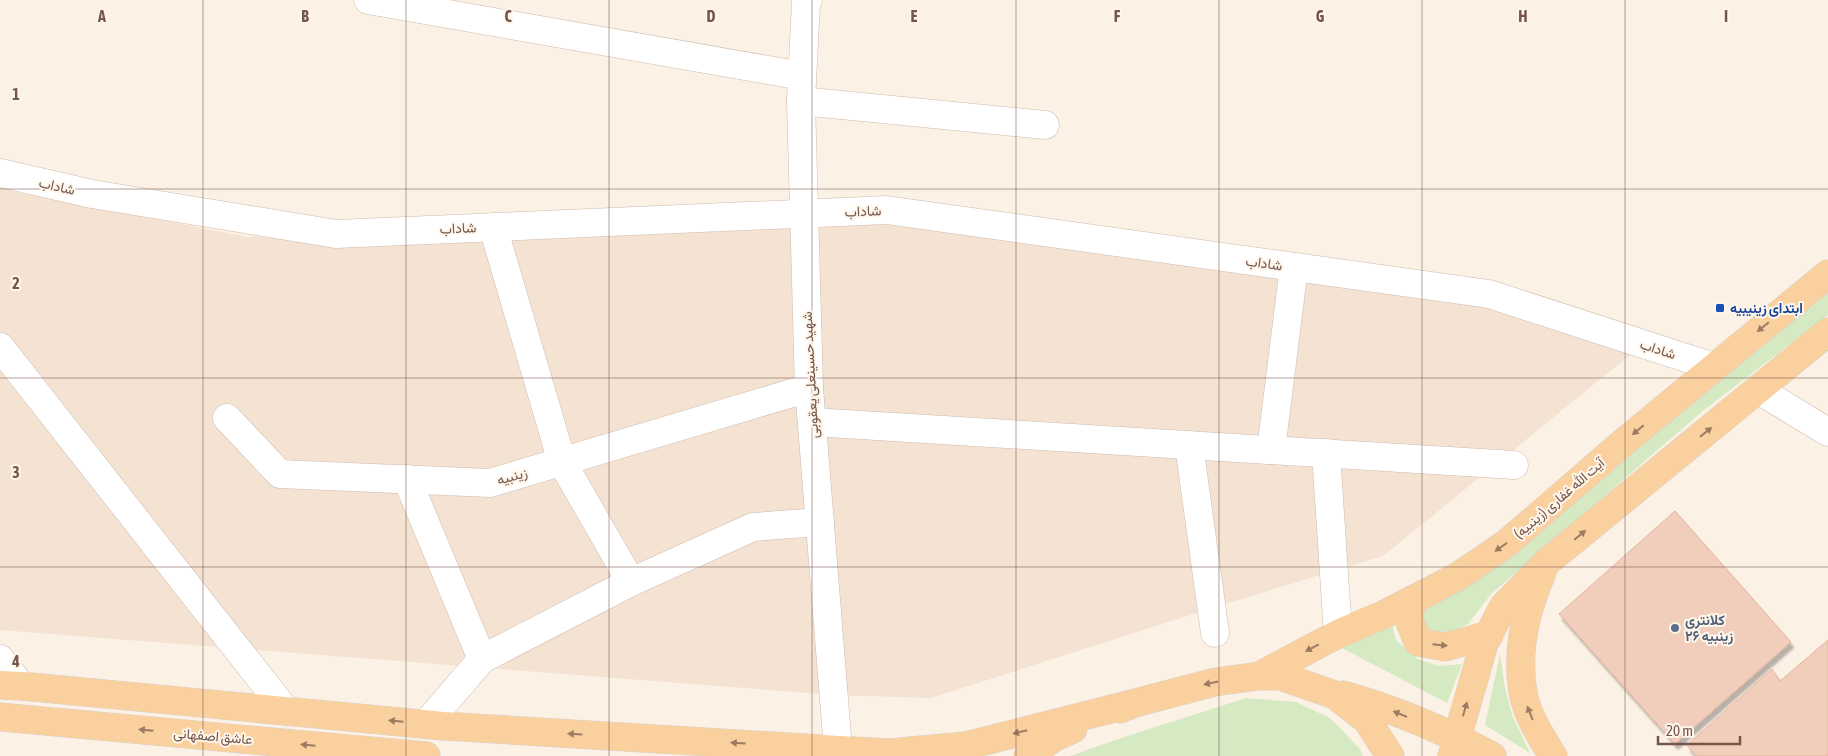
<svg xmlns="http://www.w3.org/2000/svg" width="1828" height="756" viewBox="0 0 1828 756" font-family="'Asap Condensed',Vazirmatn,sans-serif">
	<defs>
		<filter id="shadow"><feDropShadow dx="3" dy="5.5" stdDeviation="1" flood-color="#0004"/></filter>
	</defs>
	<rect width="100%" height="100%" fill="#fcf1e5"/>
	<polygon fill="#f4e3d3" points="0,189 248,237 862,216 1489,294 1651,338 1383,556 1212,608 931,698 833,695 0,630"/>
	<g fill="#d5eac3">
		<polygon points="1828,291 1828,315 1704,410 1491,594 1468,624 1447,634 1426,631 1422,612 1566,504"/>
		<polygon points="1392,623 1396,640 1418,659 1439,666 1462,664 1447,703 1338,646"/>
		<polygon points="1500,654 1505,688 1512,715 1530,753 1485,725"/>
		<polygon points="1246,698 1296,702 1330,718 1360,749 1363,756 1070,756 1121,738"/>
	</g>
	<g fill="#f1cebc" stroke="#e4b39d" filter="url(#shadow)">
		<polygon points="1675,511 1791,642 1675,744 1559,614"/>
		<polygon points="1828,640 1828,756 1696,756 1687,745 1772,669 1780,681"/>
	</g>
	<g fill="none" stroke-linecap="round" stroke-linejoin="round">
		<defs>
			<g id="minor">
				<polyline points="368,0 802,76"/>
				<polyline points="808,0 806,3 801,101 809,388 838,749"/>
				<polyline points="801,101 1045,125"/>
				<polyline points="0,173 92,194 336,234 886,210 1489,294 1714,367"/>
				<polyline points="493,227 562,462 631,582"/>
				<polyline points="0,347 286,711"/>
				<polyline points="1757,389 1828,432"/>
				<polyline points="227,418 280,474 490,483 809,388"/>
				<polyline points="812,422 1514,465"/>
				<polyline points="1189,445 1215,633"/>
				<polyline points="1271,450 1294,267"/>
				<polyline points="1326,453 1338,634"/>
				<polyline points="407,479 482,659"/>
				<polyline points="0,659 21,686"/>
				<polyline points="426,724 482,659 631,582 753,527 820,522"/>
			</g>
			<g id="major">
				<path d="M 1542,573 C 1525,612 1515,655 1524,697 C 1529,719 1542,738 1553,756"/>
				<polyline points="1412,600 1409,620 1418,642 1445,647 1489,635"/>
				<polyline points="1259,676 1338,634 1385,614 1457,577 1507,543 1625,441 1828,274"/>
				<polyline points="0,685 21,686 443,726 888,753 965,746 1135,703"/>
				<path d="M 1343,695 C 1395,709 1445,731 1492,756"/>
				<polyline points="1120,709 1135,703 1215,682 1259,676 1280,676 1335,695 1367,720 1390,756"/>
				<polyline points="0,717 426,756"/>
				<polyline points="1028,756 1055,737 1073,729"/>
				<polyline points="1452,756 1484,644 1503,607 1547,562 1828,332"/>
			</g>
		</defs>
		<use href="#minor" stroke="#d0baae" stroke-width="29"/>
		<use href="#major" stroke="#d8d0cc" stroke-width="29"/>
		<use href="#minor" stroke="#fff" stroke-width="28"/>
		<use href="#major" stroke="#fad19e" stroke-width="28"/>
	</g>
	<defs><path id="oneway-solid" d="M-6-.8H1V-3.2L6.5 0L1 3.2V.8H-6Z" transform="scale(1.25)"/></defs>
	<g fill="#9c7b63">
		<use href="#oneway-solid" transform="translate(1763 327) rotate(141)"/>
		<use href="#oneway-solid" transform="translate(1638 430) rotate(140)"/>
		<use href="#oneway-solid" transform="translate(1706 432) rotate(-39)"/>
		<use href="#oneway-solid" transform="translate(1580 535) rotate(-40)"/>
		<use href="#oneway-solid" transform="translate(1501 547) rotate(145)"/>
		<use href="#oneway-solid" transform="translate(1440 645) rotate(6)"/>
		<use href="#oneway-solid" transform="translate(1312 648) rotate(152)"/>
		<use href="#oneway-solid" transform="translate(1211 683) rotate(168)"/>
		<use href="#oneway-solid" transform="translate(1465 709) rotate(-74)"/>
		<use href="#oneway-solid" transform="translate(1530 713) rotate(-111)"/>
		<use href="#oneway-solid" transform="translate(1400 714) rotate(-158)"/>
		<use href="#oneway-solid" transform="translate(396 721) rotate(-175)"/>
		<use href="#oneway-solid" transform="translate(146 730) rotate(-175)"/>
		<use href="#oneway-solid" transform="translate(1020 732) rotate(166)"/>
		<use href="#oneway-solid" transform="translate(575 734) rotate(-177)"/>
		<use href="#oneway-solid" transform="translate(738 743) rotate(-177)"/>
		<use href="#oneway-solid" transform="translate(308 745) rotate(-175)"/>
	</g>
	<path fill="none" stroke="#74564a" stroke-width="1" stroke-opacity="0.55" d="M 203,0 L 203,756M 406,0 L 406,756M 609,0 L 609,756M 812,0 L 812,756M 1016,0 L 1016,756M 1219,0 L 1219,756M 1422,0 L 1422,756M 1625,0 L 1625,756M 0,189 L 1828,189M 0,378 L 1828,378M 0,567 L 1828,567"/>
	<rect fill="#1a4fb4" stroke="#fff6eb" stroke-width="2" x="1715" y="303" width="10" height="10" rx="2.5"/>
	<circle fill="#5c6f8a" stroke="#fff6eb" stroke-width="2" cx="1675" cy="628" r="5"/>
	<g text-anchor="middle" stroke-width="4" stroke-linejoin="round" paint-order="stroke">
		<g font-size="14" fill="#74564a" stroke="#fff6eb">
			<text transform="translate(57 186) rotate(13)" y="5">شاداب</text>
			<text transform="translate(863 211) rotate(-2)" y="5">شاداب</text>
			<text transform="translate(458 228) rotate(-2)" y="5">شاداب</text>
			<text transform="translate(1264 263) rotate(8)" y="5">شاداب</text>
			<text transform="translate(1658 349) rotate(18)" y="5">شاداب</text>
			<text transform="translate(810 375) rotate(-93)" y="5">شهید حسینعلی یعقوبی</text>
			<text transform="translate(512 476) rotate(-16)" y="5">زینبیه</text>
			<text transform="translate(1559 498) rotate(-41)" y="5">آیت الله غفاری (زینبیه)</text>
			<text transform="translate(213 736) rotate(5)" y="5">عاشق اصفهانی</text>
		</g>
		<g font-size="14" font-weight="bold" fill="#164399" stroke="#fff6eb" text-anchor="start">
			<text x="1730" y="313">ابتدای زینیبیه</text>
		</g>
		<g font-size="14" font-weight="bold" fill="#4e5e75" stroke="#fff6eb" text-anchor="start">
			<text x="1685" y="625">کلانتری<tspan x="1685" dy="16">۲۶ زینبیه</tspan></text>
		</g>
	</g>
	<g font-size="16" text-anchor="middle" font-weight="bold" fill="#74564a" stroke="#fff6eb" stroke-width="4" stroke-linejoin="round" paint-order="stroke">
		<text x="102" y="22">A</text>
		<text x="305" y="22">B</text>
		<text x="508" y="22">C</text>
		<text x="711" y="22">D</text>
		<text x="914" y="22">E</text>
		<text x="1117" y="22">F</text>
		<text x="1320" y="22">G</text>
		<text x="1523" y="22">H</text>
		<text x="1726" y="22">I</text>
		<text x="16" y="100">1</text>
		<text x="16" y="289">2</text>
		<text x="16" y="478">3</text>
		<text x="16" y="667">4</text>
	</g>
	<path d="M1658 736v8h82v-8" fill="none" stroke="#74564a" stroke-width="2.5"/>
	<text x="1666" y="736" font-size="15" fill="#74564a" stroke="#fff6eb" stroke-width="4" paint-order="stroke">20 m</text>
</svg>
